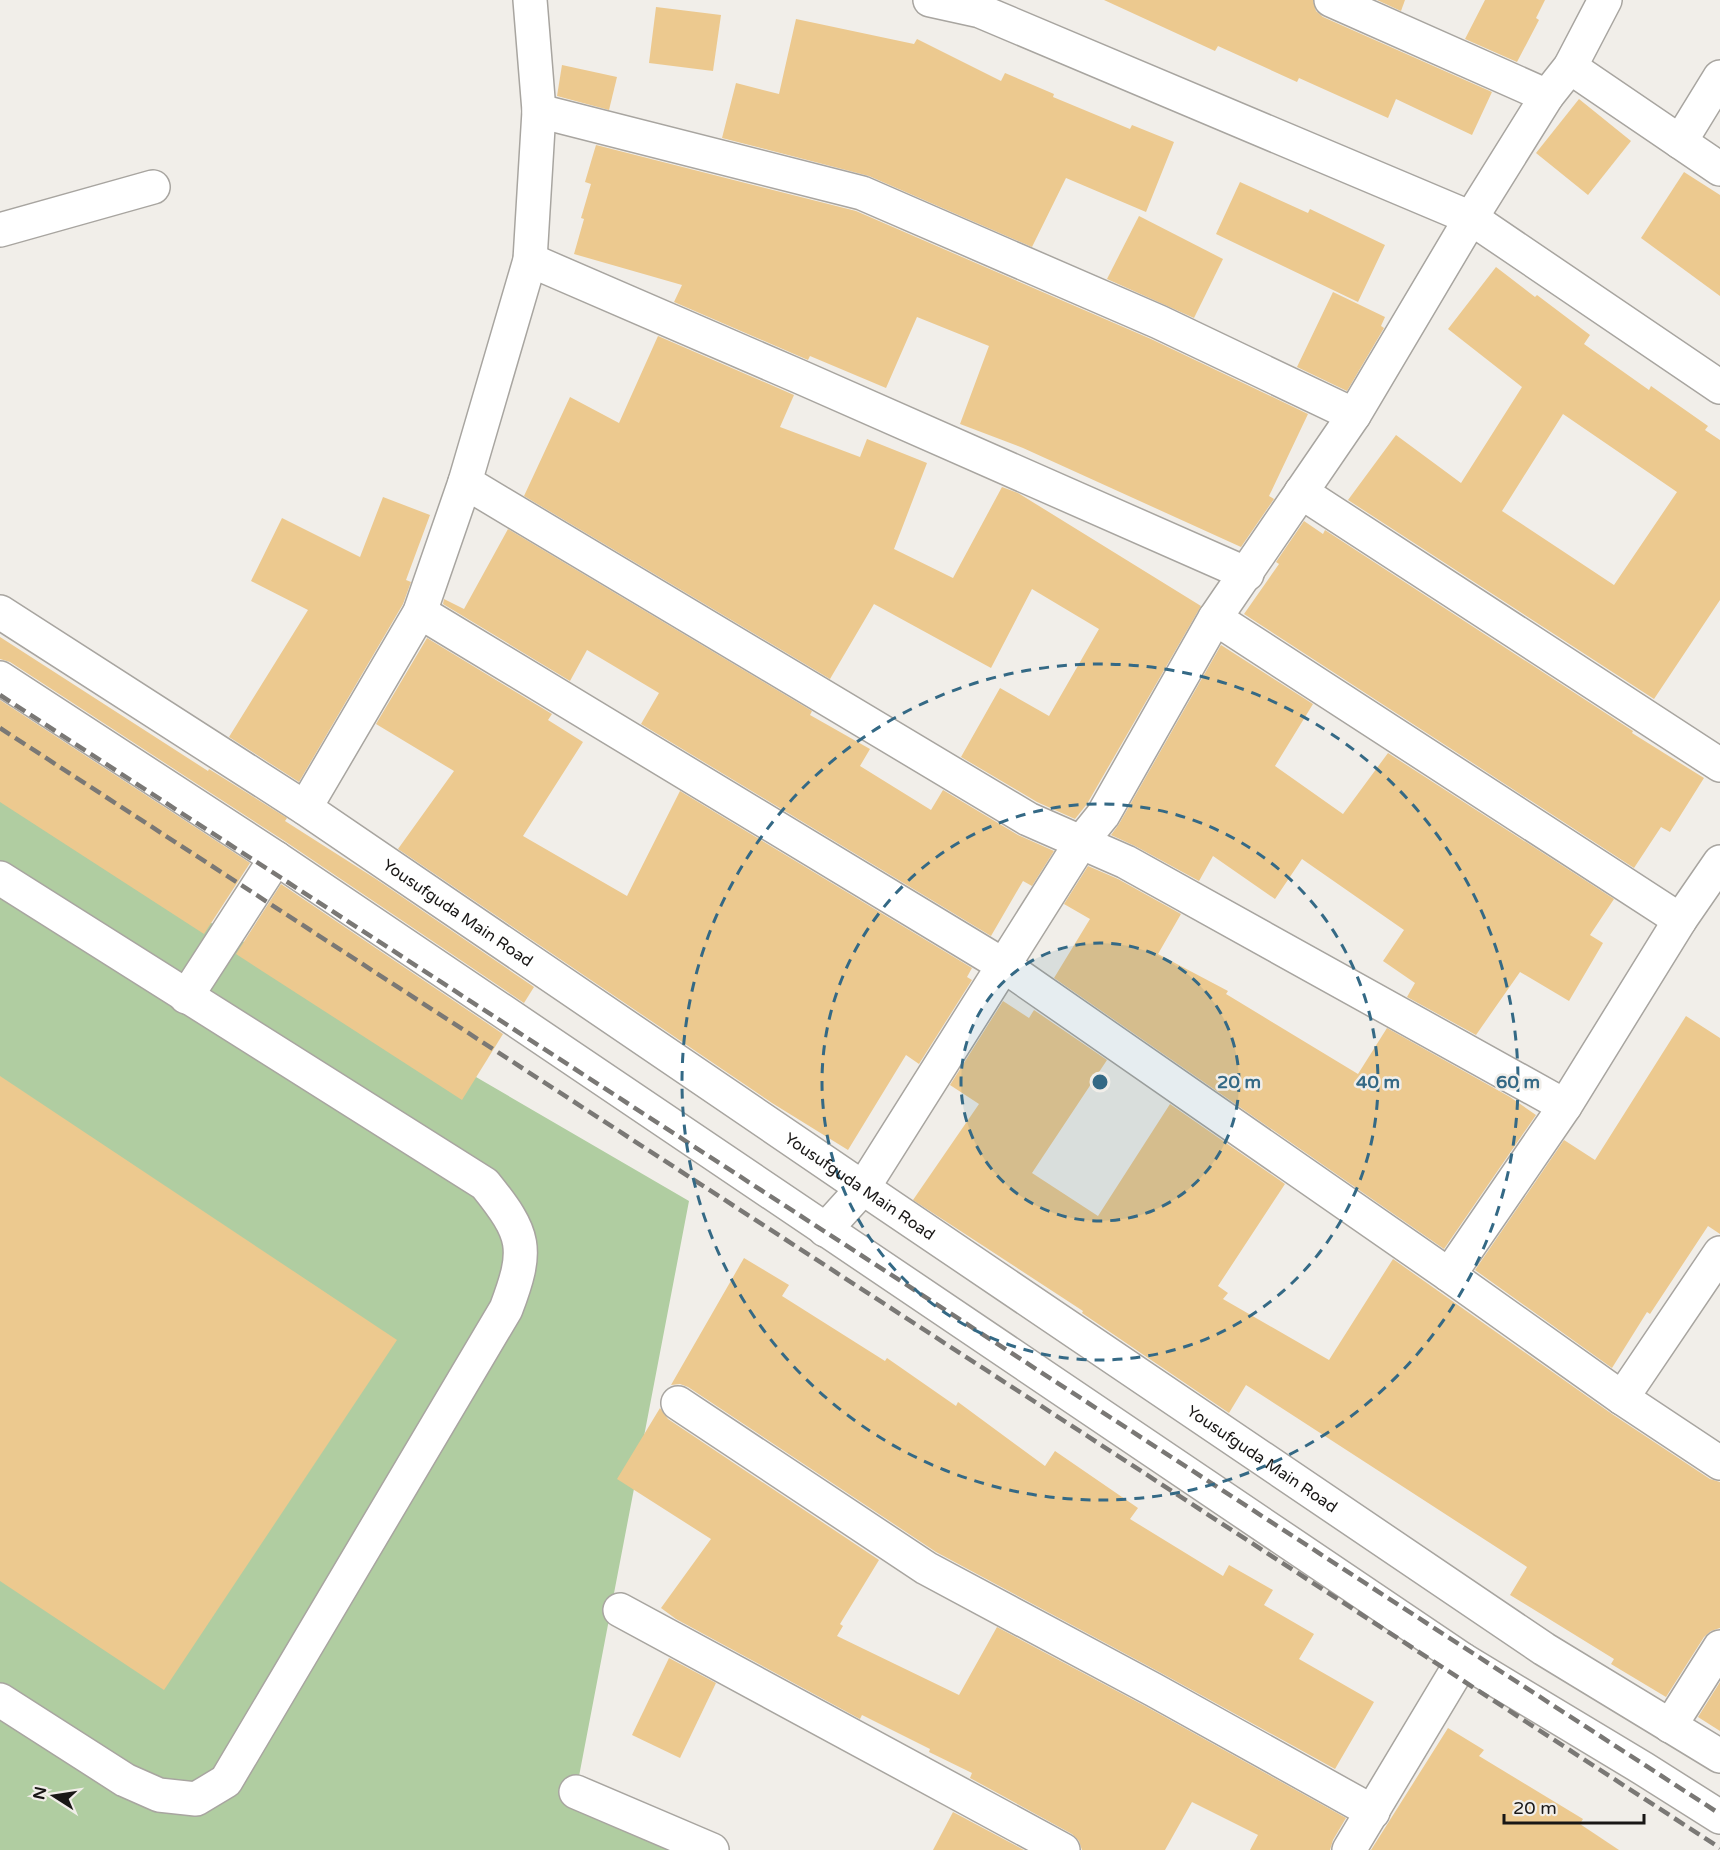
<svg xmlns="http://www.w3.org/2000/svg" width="1720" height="1850" viewBox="0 0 1720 1850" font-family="'Varela Round',sans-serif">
	<rect width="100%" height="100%" fill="#f1eee9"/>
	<polygon fill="#b0cda1" points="0,800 689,1201 576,1792 701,1850 0,1850"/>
	<g fill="#ecc98f" fill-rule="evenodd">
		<polygon points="1104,0 1313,0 1316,11 1323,17 1492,92 1472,135 1396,99 1388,118 1299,78 1297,82 1218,46 1215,51"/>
		<polygon points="1377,0 1405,0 1401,11"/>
		<polygon points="1485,0 1545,0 1536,18 1539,20 1517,62 1465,39"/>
		<polygon points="656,7 721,15 713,71 649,63"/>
		<polygon points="796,19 914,44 917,39 1001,81 1005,73 1054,94 1053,97 1130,129 1132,125 1174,142 1146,212 1066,178 1032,247 869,176 722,138 736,83 779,94"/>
		<polygon points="562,65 617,77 609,110 557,96"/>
		<polygon points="1579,99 1631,141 1588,195 1536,153"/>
		<polygon points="596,145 856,211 1151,339 1308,414 1269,496 1274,499 1241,547 1023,448 960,424 989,346 917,317 886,388 810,356 808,360 674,302 682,285 574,254 584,219 581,218 591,184 585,182"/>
		<polygon points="1684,172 1720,195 1720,296 1641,238"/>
		<polygon points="1240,182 1308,213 1310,209 1385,245 1358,302 1216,234"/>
		<polygon points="1139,216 1223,259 1194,318 1107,279"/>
		<path d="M 1496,267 L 1535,297 L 1537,295 L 1590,335 L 1584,344 L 1649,390 L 1651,386 L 1708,426 L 1705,430 L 1720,440 L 1720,600 L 1654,699 L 1348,500 L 1396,435 L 1461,483 L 1522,387 L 1448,329 ZM 1563,414 L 1677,492 L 1614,585 L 1502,511 Z"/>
		<polygon points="1333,292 1385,317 1381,326 1384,328 1347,391 1297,367"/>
		<polygon points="658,336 794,395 780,427 860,457 867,439 927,463 894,549 953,578 1002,487 1018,493 1201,606 1087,804 1075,819 1037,802 961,757 1000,688 1049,716 1099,629 1032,589 991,668 874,604 830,679 524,496 570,397 619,423"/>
		<polygon points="383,497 430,515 406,580 411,582 403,604 299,782 229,737 308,610 251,581 282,518 360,557"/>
		<polygon points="1304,521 1323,534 1325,530 1633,731 1632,733 1704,778 1670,832 1661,827 1634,868 1244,614 1279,564 1276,562"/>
		<polygon points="508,529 812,711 810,715 870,749 860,766 931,810 943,790 1018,835 1054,851 1032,886 1023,881 991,936 641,724 659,693 587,650 570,681 443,604 444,599 464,609"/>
		<polygon points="0,637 208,771 209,769 287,818 285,821 376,879 534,987 524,1003 286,842 10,662 0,659"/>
		<polygon points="427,638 552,714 548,720 583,742 523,836 627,896 680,791 972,968 967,977 972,980 919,1064 906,1055 848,1150 772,1103 398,849 454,771 376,724"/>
		<polygon points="1221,645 1313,704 1275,766 1343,814 1388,753 1614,899 1590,935 1603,943 1569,1001 1520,972 1476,1035 1407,997 1415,983 1383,961 1404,930 1302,859 1275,899 1213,856 1199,881 1135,846 1111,835 1119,824"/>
		<polygon points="0,700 250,863 204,934 0,802"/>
		<polygon points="1088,866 1118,879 1181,914 1158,954 1228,991 1226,994 1358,1074 1387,1028 1510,1097 1536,1115 1444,1249 1054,978 1090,919 1064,904"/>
		<polygon points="281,884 503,1034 462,1100 236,954"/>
		<polygon points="1003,1001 1029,1018 1034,1010 1107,1060 1032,1173 1098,1216 1170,1104 1285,1184 1218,1286 1228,1293 1223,1299 1329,1360 1393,1259 1612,1414 1710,1479 1720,1482 1720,1628 1711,1631 1704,1637 1666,1697 1611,1664 1614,1659 1510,1595 1527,1567 1246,1385 1229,1413 1082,1313 1083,1311 913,1200 979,1104 950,1085"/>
		<polygon points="1686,1016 1720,1038 1720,1234 1708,1226 1650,1314 1647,1312 1612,1368 1475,1270 1564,1140 1595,1160"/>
		<polygon points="0,1076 397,1340 164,1690 0,1581"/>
		<polygon points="744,1258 789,1285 782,1296 885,1361 887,1358 956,1406 958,1402 1045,1466 1055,1451 1138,1508 1130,1519 1223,1576 1229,1565 1273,1590 1264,1605 1314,1634 1299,1659 1374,1702 1335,1769 1163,1674 936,1552 688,1387 680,1384 671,1385"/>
		<polygon points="660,1408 668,1419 879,1560 840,1624 843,1626 837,1636 959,1695 997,1627 1145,1706 1346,1818 1333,1840 1330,1850 1250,1850 1258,1835 1192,1802 1165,1850 1082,1850 1079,1841 1072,1834 970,1778 972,1773 929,1752 930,1749 862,1715 860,1719 676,1619 661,1608 711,1539 617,1479"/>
		<polygon points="669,1658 716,1683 680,1758 632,1735"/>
		<polygon points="1720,1682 1720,1731 1698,1717"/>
		<polygon points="1448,1728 1484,1750 1479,1756 1583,1819 1580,1824 1619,1850 1371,1850"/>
		<polygon points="953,1812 1024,1850 933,1850"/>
	</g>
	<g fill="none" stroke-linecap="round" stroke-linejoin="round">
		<defs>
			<g id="minor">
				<polyline points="930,0 980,11 1471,218 1720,387"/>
				<polyline points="1331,0 1547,96"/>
				<polyline points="1570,67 1720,169"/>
				<polyline points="539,111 862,193 1159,322 1354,415"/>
				<polyline points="1680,142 1720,77"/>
				<polyline points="0,230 153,187"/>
				<polyline points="530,260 798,376 1247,574"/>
				<polyline points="465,482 1028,819 1126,862 1565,1106"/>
				<polyline points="1301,492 1720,765"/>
				<polyline points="420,612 1003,965 1449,1275 1622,1398 1720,1463"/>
				<polyline points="1215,618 1680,920"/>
				<polyline points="305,808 420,612 465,482 530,260 539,111 530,0"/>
				<path d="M 0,878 L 485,1184 C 526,1235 529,1248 506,1309 L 226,1781 L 196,1799 L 159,1795 L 125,1780 L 0,1700"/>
				<polyline points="186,997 276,858"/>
				<polyline points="825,1230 863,1188 1082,841 1103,815 1215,618 1354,415 1471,218 1547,96 1570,67 1605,0"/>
				<polyline points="1449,1275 1565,1106 1680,920 1720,862"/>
				<polyline points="1622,1398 1720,1253"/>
				<polyline points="678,1403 926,1568 1154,1690 1373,1812"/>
				<polyline points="620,1610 1063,1850"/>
				<polyline points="1670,1726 1720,1647"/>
				<polyline points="576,1792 712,1850"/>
				<polyline points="1349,1850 1463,1660"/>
			</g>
			<g id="major">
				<path id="s1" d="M 0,612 L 305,808 L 863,1188 L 1544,1649 L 1720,1756"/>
				<polyline points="0,678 276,858 1463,1660 1644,1769 1720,1817"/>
			</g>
		</defs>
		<use href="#minor" stroke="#a8a5a0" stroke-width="36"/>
		<use href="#major" stroke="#a8a5a0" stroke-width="36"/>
		<use href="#minor" stroke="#fff" stroke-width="33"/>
		<use href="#major" stroke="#fff" stroke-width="33"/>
		<g stroke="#7a7875" stroke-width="4.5" stroke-dasharray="12 6" stroke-linecap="butt">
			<polyline points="0,695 1720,1814"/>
			<polyline points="0,728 1720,1848"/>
		</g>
	</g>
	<circle cx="1100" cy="1082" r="139" fill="#346985" fill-opacity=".12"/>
	<g fill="none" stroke="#346985" stroke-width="3" stroke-dasharray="10 8">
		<circle cx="1100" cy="1082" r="139"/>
		<circle cx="1100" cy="1082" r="278"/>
		<circle cx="1100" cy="1082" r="418"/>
	</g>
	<g text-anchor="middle" stroke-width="5" stroke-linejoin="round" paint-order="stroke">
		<g font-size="16" fill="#191716" stroke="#f1eee9">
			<text dy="6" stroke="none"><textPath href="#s1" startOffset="548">Yousufguda Main Road</textPath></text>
			<text dy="6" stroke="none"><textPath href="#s1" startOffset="1034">Yousufguda Main Road</textPath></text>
			<text dy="6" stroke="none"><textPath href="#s1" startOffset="1520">Yousufguda Main Road</textPath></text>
		</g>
	</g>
	<circle cx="1100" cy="1082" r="9" fill="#346985" stroke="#f1eee9" stroke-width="3"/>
	<g font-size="18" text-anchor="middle" font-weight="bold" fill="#346985" stroke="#f1eee9" stroke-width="5" stroke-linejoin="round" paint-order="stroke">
		<text x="1239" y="1088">20 m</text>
		<text x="1378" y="1088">40 m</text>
		<text x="1518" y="1088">60 m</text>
	</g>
	<g transform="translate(54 1796) rotate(282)" stroke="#f1eee9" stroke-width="4.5" paint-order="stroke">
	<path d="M0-4.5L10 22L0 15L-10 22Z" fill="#191716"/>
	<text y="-9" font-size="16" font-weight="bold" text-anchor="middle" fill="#191716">N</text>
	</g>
	<path d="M1504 1814v9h140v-9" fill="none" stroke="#191716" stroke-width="3"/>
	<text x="1513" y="1814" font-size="18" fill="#191716" stroke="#f1eee9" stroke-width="4.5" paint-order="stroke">20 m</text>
</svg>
